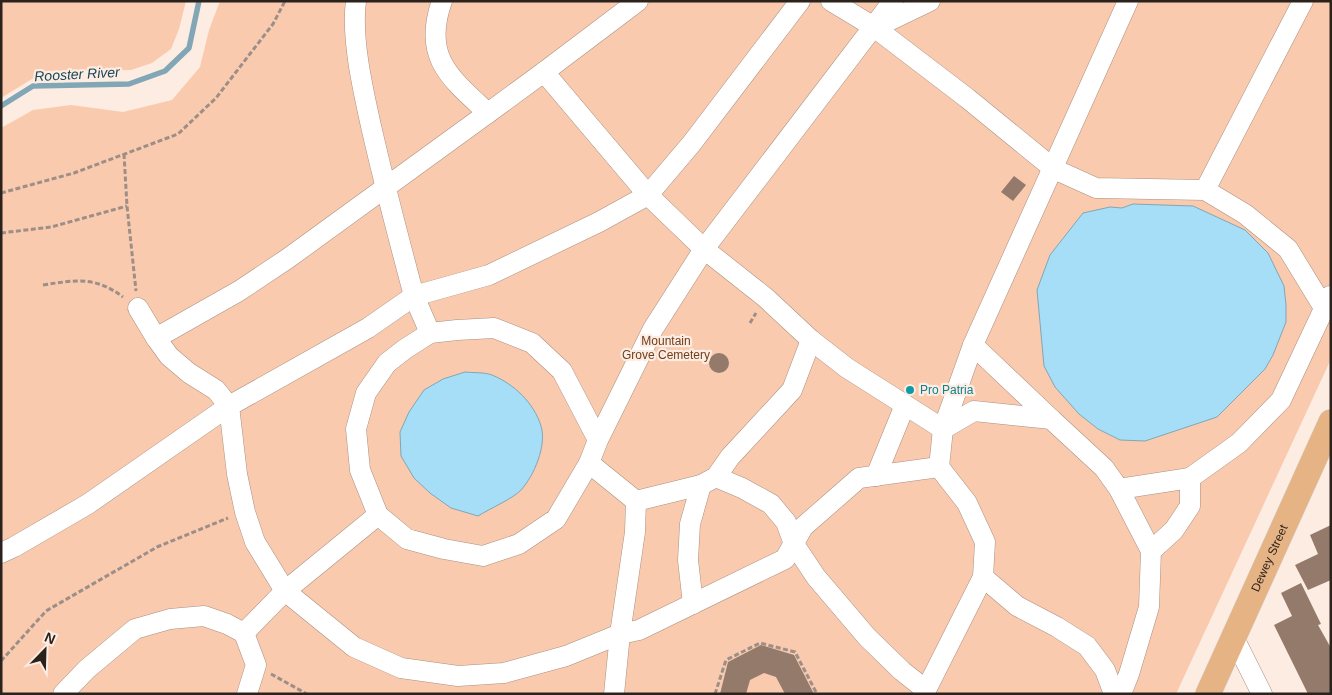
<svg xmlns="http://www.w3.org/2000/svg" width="1332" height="695" viewBox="0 0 1332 695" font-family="Helvetica,sans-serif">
	<rect width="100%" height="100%" fill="#fdece1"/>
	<g fill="#f9caae">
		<polygon points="1,1 186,1 179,29 171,49 152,63 131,70 45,71 1,98"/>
		<polygon points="220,1 1331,1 1331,359 1176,694 1,694 1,128 33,110 71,105 123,112 172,100 200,67 209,30"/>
	</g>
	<g fill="#a6def7" stroke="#81a6b5">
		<polygon points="1133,204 1193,206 1245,230 1268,253 1284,286 1286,305 1286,322 1273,355 1265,369 1217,417 1145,441 1120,440 1098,429 1079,414 1055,387 1044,366 1037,290 1050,255 1083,213 1110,207 1122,208"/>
		<path d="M 465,372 C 473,373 484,372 492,375 C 514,384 534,403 541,426 C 547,445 534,476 521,490 C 514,498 489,509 478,516 L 451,508 L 430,493 L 414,478 L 401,456 L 400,432 L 409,412 L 424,390 L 443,379 Z"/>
	</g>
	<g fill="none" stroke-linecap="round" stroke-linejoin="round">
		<polyline stroke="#81a6b5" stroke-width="5.5" points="1,106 33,86 129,84 165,71 189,48 199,1"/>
	</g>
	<g fill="#947a6b">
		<polygon points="1014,176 1026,185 1013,201 1001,192"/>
		<circle cx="719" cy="363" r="10"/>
		<polygon points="1331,525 1331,580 1308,590 1295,565 1318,554 1310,535"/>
		<polygon points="1301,583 1321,624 1318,625 1331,648 1331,694 1308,694 1274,625 1292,616 1281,593"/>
		<polygon points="761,645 794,655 814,694 785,694 776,677 764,673 750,680 746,694 720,694 728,662"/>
	</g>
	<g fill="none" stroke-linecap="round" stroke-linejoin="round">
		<defs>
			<g id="minor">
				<path d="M 356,1 C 351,38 363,90 371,126 C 384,183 399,240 414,296 L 489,275 L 599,222 L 648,195 L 692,143 L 800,1"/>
				<path d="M 442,1 C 422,57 450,78 488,113 L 544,72 L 638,1"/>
				<polyline points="831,1 874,27 967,98 1054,169 1096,188 1205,190 1245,214 1288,249 1324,308"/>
				<polyline points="876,27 930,1"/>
				<polyline points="544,72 648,195 704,249 766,298 811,340 847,368 943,429 973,345 1128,1"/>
				<polyline points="488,113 287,259 239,291 156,338 169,356 189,373 216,390 229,406 237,474 245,512 255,542 285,591 354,647 401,668 458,676 504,673 566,656 620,634 639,630 785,559 803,527 859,478 939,467"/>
				<polyline points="1205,190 1303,1"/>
				<polyline points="138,308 156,338"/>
				<polyline points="973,345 1051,419"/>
				<polyline points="598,440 562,371 532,343 494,328 457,330 430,333 405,349 387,363 366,393 356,429 360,470 378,515 407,539 444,549 483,556 519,544 556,519 589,463 598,440 653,329 704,249 893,1"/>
				<polyline points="589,463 636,501 635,532 620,634 614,694"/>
				<polyline points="876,476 905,405"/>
				<polyline points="716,477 742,488 771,504 786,522 794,544 816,577 867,637 902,671 926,690"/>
				<polyline points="1119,489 1190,478"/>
				<polyline points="636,501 701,485 716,477 730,457 792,390 811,340"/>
				<polyline points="1151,551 1174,530 1190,506 1190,478 1239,443 1281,400 1330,296"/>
				<polyline points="1,553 14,547 88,504 229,406 368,328 414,296 430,333"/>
				<polyline points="983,577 1017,606 1057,627 1087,646 1105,670 1114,694"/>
				<polyline points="693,604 688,560 690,524 701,485"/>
				<polyline points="244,633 285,591 378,515"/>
				<polyline points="1234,638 1262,694"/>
				<polyline points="63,694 87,669 135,629 170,619 204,616 227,624 244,633 256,665 247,694"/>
				<polyline points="924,694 983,577 985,542 967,503 939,467 943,429 974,411 1051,419 1104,468 1119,489 1151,551 1149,607 1129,674 1121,694"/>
			</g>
			<g id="major">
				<path id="s1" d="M 1208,694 L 1331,422"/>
			</g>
		</defs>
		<use href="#minor" stroke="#aa9080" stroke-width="21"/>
		<use href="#major" stroke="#d5d3d2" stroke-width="26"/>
		<g stroke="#9d8f87" stroke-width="3" stroke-dasharray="5 2.5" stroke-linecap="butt">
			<polyline points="124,154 127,206 136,291"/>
			<polyline points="1,193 74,173 178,134 216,98 273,24 285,1"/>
			<polyline points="1,233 51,227 127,206"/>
			<path d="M 43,285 C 76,280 95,276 123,297"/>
			<polyline points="750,323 756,313"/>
			<polyline points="1,661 46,611 157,547 228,518"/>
			<polyline points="271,674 307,694"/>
			<polyline points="715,694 726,660 760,643 795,652 817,694"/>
		</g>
		<use href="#minor" stroke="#fff" stroke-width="20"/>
		<use href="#major" stroke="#e6b385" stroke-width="25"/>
	</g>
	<circle fill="#0f9aa8" stroke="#fdece1" stroke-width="2" cx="910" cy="390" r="5"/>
	<g text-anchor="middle" stroke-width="4.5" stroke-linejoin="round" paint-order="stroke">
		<g font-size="12" fill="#703e1a" stroke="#fdece1">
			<text x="666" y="345">Mountain<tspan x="666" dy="14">Grove Cemetery</tspan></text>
		</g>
		<g font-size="12" fill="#0d838f" stroke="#fdece1" text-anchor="start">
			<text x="920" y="394">Pro Patria</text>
		</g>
		<g font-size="12" fill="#2c221c" stroke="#fdece1">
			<text dy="4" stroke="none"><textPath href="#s1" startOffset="149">Dewey Street</textPath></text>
		</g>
		<g font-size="14" font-style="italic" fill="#194658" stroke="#fdece1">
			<text transform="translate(77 74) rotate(-3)" y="5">Rooster River</text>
		</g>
	</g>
	<rect width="1332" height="695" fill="none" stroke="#2c221c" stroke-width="5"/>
	<g transform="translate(45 650) rotate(23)" stroke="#fdece1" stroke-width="4" paint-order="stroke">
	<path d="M0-4L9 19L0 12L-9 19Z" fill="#2c221c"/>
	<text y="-8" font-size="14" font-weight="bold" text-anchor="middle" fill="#2c221c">N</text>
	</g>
</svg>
